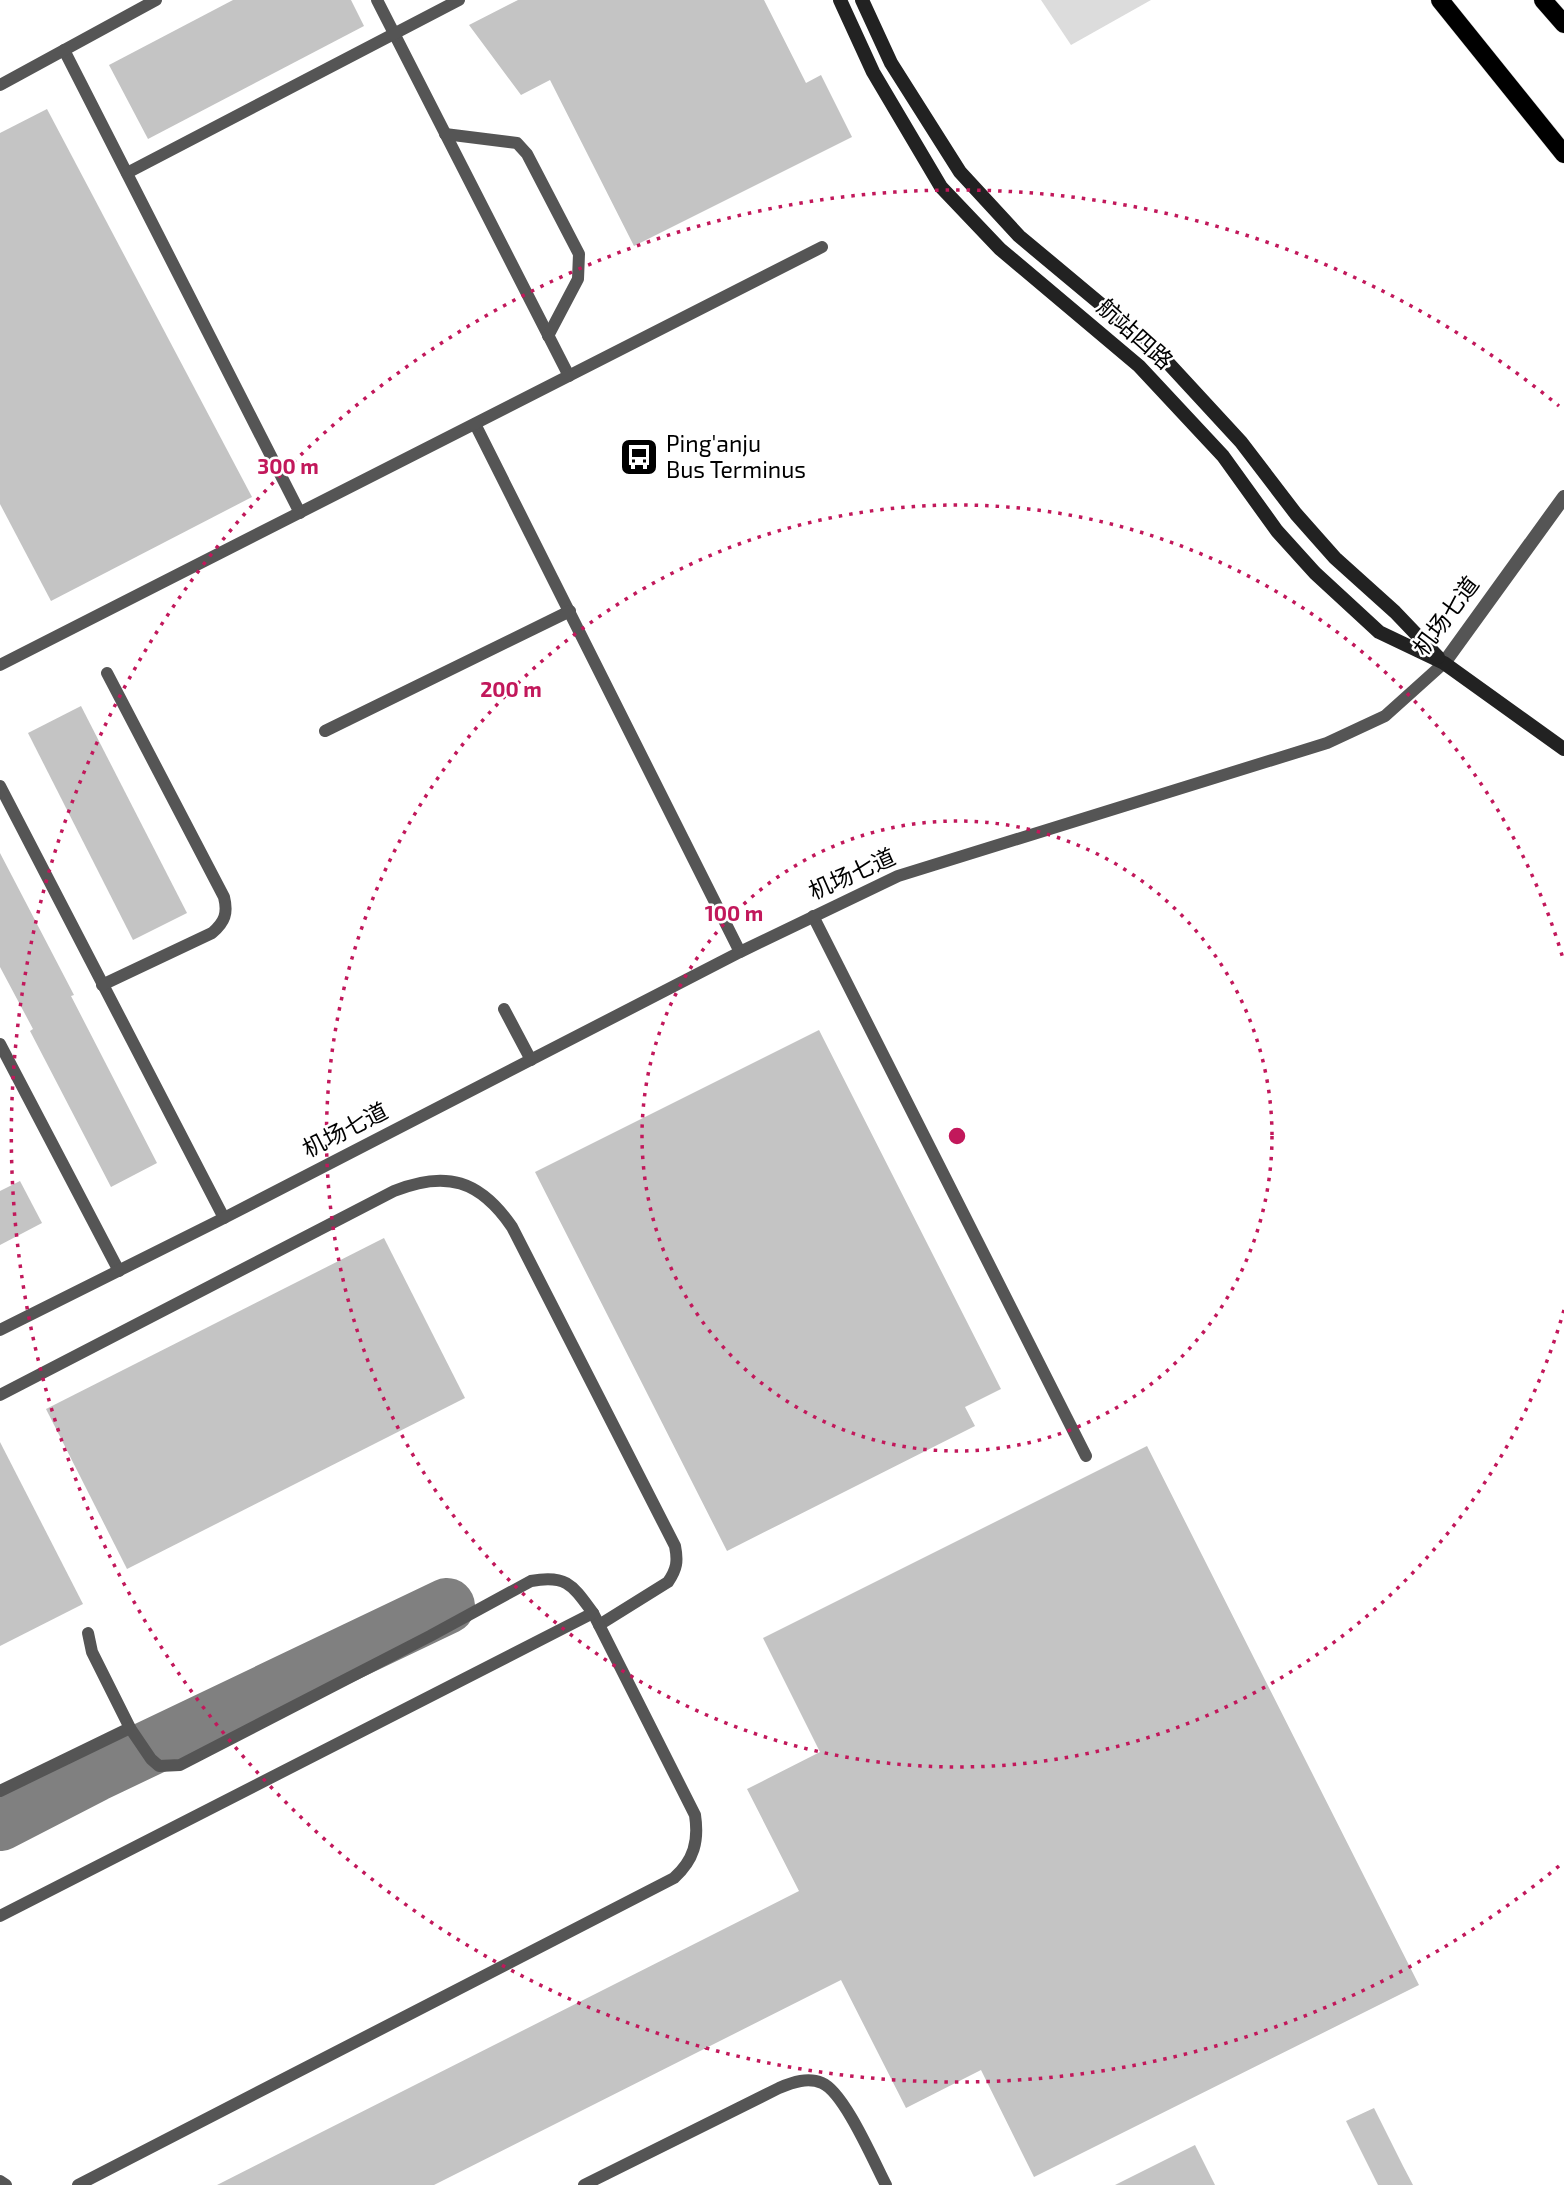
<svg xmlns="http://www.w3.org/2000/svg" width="1564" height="2185" viewBox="0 0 1564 2185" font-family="'Exo 2','Noto Sans SC',sans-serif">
	<rect width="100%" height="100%" fill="#fff"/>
	<polygon fill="#dcdcdc" points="1041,0 1151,0 1071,45"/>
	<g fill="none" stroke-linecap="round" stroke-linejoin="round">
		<polyline stroke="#808080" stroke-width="56" points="0,1823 95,1774 447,1606"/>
	</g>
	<g fill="#c4c4c4">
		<polygon points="233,0 351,0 364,26 148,139 109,65"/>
		<polygon points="518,0 764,0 806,83 821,75 852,137 634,246 550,80 521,95 469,25"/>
		<polygon points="47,109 252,497 51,601 0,504 0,133"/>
		<polygon points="81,706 187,913 133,940 28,733"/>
		<polygon points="0,853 74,995 71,996 157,1163 111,1187 30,1031 33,1029 0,967"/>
		<polygon points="819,1030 1001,1389 965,1407 975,1426 727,1551 535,1172"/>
		<polygon points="20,1181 42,1223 0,1245 0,1191"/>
		<polygon points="384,1238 465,1398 127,1569 46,1409"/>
		<polygon points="0,1442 83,1604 0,1646"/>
		<polygon points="1147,1446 1419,1985 1034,2177 981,2070 906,2108 841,1980 434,2185 217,2185 799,1891 747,1789 820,1752 763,1638"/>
		<polygon points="1374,2108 1403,2166 1413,2185 1378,2185 1346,2121"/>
		<polygon points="1195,2145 1215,2185 1115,2185"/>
	</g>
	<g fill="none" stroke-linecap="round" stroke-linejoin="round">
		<defs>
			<g id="primary">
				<polyline points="1440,0 1564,154"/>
				<polyline points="1543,0 1564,24"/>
			</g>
		</defs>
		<use href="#primary" stroke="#dbdbdb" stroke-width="19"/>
		<g stroke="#555" stroke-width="12">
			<polyline points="377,0 569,376"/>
			<polyline points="64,50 300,513"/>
			<polyline points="0,85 156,0"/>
			<polyline points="445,134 517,143 527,154 579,254 578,279 548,336"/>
			<polyline points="127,173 459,0"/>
			<polyline points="475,424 740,952"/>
			<polyline points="0,665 822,247"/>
			<polyline points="325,731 570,611"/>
			<polyline points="0,786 224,1218"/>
			<polyline points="813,916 1086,1456"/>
			<path d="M 102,985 L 212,933 C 225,922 228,913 224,897 L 107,673"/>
			<polyline points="504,1009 531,1060"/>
			<polyline points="0,1044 119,1271"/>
			<polyline points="0,1330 224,1218 740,952 898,876 1327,743 1385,716 1444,663"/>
			<path d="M 0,1395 L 394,1191 C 446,1170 480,1180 512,1227 L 675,1546 C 678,1561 677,1569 668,1582 L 599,1625"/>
			<polyline points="88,1633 92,1652 130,1728"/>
			<path d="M 0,1791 L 130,1728 L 151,1759 L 159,1766 L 180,1765 L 430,1636 L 531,1581 C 567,1574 573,1586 593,1613 L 695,1815 C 699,1841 694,1860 674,1878 L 78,2185"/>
			<polyline points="0,1916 593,1613"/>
			<polyline points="0,2181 6,2185"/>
			<path d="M 584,2185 L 779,2088 C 793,2082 808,2077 822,2083 C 844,2092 874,2162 886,2185"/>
		</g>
		<polyline stroke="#555" stroke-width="14" points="1444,663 1564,497"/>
		<g stroke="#222" stroke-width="14">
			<polyline points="840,0 873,72 941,187 1000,249 1139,366 1223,456 1277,531 1315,573 1379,632 1444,663 1564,749"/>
			<polyline points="862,0 891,63 960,172 1019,236 1158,352 1241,442 1296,514 1335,558 1395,612 1438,657"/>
		</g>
		<use href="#primary" stroke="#000" stroke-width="18"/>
	</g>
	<g fill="none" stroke="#c2185b" stroke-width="3.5" stroke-dasharray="3.5 7">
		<circle cx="957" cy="1136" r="315"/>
		<path d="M1564 1310A631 631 0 1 1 1564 962"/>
		<path d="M1559 1866A946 946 0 1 1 1559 406"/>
	</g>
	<defs>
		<symbol id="bus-square" viewBox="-11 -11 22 22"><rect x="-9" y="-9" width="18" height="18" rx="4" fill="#000" stroke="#fff"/><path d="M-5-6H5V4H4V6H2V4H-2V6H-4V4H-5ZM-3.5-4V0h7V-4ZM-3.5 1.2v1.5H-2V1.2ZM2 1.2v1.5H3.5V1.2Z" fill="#fff"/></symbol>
	</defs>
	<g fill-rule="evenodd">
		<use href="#bus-square" x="617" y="435" width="44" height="44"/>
	</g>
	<g text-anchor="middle" stroke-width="5" stroke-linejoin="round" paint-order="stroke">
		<g font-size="23" fill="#000" stroke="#fff">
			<text transform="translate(1135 334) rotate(42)" y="8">航站四路</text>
			<text transform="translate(1446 616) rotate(-53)" y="8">机场七道</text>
			<text transform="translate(852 874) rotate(-24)" y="8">机场七道</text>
			<text transform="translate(345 1130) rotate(-27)" y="8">机场七道</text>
		</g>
		<g font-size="23" fill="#000" stroke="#fff" text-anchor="start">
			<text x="666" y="452">Ping'anju<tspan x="666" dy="26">Bus Terminus</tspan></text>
		</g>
	</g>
	<circle cx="957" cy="1136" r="10" fill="#c2185b" stroke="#fff" stroke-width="3.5"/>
	<g font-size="21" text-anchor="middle" font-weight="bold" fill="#c2185b" stroke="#fff" stroke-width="5" stroke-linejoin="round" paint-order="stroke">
		<text x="288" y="474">300 m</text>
		<text x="511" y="697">200 m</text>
		<text x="734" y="921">100 m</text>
	</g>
</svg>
